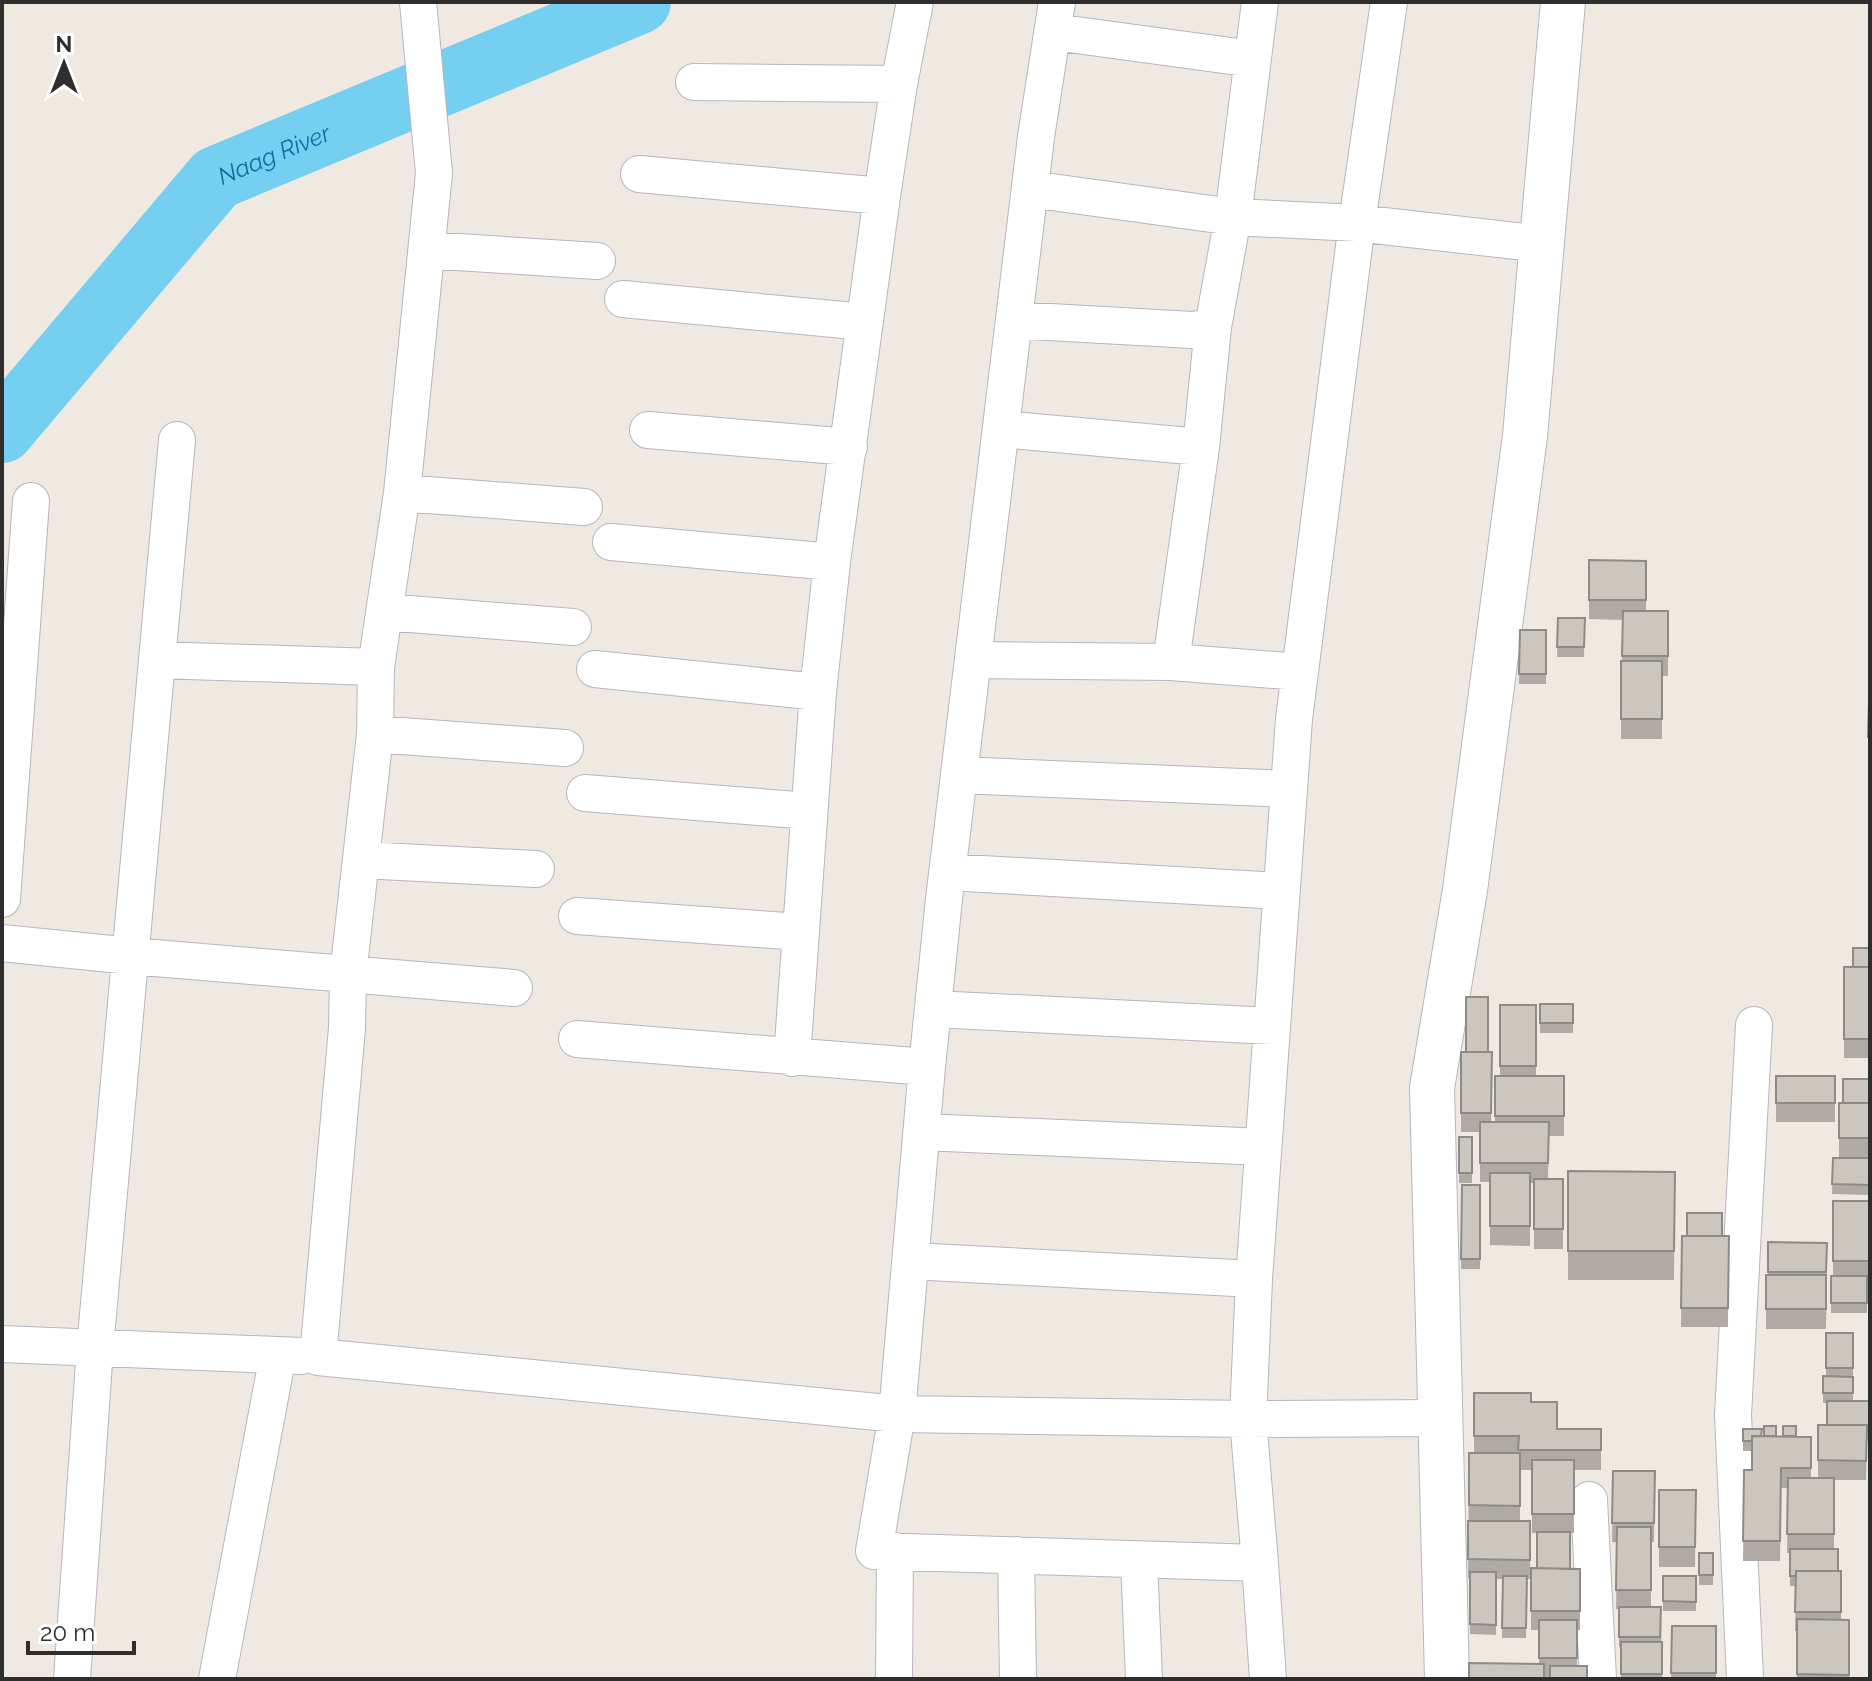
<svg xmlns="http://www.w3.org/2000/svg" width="1872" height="1681" viewBox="0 0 1872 1681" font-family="Raleway,sans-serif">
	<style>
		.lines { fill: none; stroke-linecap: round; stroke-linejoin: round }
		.river { stroke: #75cff0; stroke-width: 64 }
		.street-casing { stroke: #b4b7c1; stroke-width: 38 }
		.secondary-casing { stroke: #b4b7c1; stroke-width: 46 }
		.street { stroke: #fff; stroke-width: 36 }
		.secondary { stroke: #fff; stroke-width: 44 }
		.wall { fill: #afaba4 }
		.building { fill: #cbc7bf; stroke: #8e8b86; stroke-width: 2 }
		.labels { text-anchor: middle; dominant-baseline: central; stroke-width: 8; stroke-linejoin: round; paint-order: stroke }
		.water-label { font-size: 24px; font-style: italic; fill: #0d6fa3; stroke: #fff }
	</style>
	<rect width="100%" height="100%" fill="#efe9e1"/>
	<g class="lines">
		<path class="river" id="s1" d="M2 431 216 178 639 2"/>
		<defs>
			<path id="street" d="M418 2 434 173 402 493 376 667 375 734 348 975 347 1028 318 1357 897 1414 927 1067 944 899 1036 137 1057 2
				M1054 32 1253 59
				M694 82 899 84
				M639 174 882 196
				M1030 189 1233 217 1357 223 1542 244
				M427 250 597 261
				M623 299 865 322
				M1014 320 1192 330 1213 327 1233 217 1260 2
				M1001 429 1201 447 1171 662 1300 672
				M648 430 849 447
				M1201 447 1213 327
				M402 493 584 507
				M611 542 832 562
				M385 612 573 627
				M157 660 177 440
				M973 660 1171 662
				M595 669 818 692
				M375 734 565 748
				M959 775 1289 789
				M585 793 809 811
				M362 860 536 869
				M948 872 1282 891
				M2 899 31 501
				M577 916 800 932
				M2 943 131 956 514 988
				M934 1009 1272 1026
				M577 1039 927 1067
				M792 1058 818 692 832 562 882 196 899 84 915 2
				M923 1132 1263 1147
				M911 1261 1254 1279 1294 719 1357 223 1389 2
				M1254 1279 1248 1419 1260 1563 874 1551 897 1414 1248 1419 1441 1418
				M2 1344 301 1356
				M1589 1500 1598 1679
				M1016 1555 1018 1679
				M1139 1560 1144 1679
				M1260 1563 1268 1679
				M72 1679 95 1348 157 660 376 667
				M217 1679 278 1355
				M894 1679 895 1551
				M1745 1679 1733 1415 1754 1025"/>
			<path id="secondary" d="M1447 1679 1432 1088 1465 890 1525 436 1563 2"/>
		</defs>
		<use href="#street" class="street-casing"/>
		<use href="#secondary" class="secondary-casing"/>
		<use href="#street" class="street"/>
		<use href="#secondary" class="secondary"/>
	</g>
	<path class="wall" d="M1589 560 1646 561V611H1668V676H1662V739H1621V661H1622L1623 620 1589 619Z
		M1558 618H1585L1584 657H1557Z
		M1520 630H1546V684H1519Z
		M1869 699H1870V756H1868Z
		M1870 948V1058H1844V967H1853Z
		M1540 1004H1573V1033H1540Z
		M1500 1005H1536V1076H1564V1136H1549L1548 1179H1563V1249H1534V1183H1530V1246L1490 1245V1182H1480V1132H1461V1052H1492L1491 1122H1495V1076H1500Z
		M1776 1076H1835V1122H1776Z
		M1870 1079V1157H1839V1103H1843Z
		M1459 1137H1472V1183H1459Z
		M1833 1158H1870V1195L1832 1194Z
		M1568 1171 1675 1172 1674 1280H1568Z
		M1462 1185H1480V1269H1461Z
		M1833 1201H1870V1281H1867V1313H1831V1276H1833Z
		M1682 1236H1729L1728 1327H1681Z
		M1768 1242 1827 1243 1826 1329H1766V1275H1768Z
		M1826 1333H1853V1401H1870V1441H1867L1866 1480H1834V1549L1838 1571H1841V1619L1849 1620V1679H1797V1631H1795L1796 1586H1790V1553H1787L1788 1488H1781L1780 1561H1743L1744 1470H1752V1451H1743V1429L1762 1436 1811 1437V1478H1818V1425H1827V1403H1823V1376H1826Z
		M1474 1393 1531 1402 1557 1429H1601V1470H1574V1533H1570V1569H1580V1630H1577V1666L1550 1677H1544L1539 1664V1630H1531V1568H1537V1533H1532V1470H1520V1521H1530V1579H1527L1526 1638H1502L1503 1579H1496V1635L1470 1634V1578H1468L1469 1453H1474Z
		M1613 1471H1655L1654 1542H1651V1607H1661L1662 1679H1621V1647H1619V1609H1616L1617 1542H1612Z
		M1659 1490H1696L1695 1567H1659Z
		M1699 1553H1713V1585H1699Z
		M1663 1576H1696V1611H1663Z
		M1672 1626H1716V1679H1671Z"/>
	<path class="building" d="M1589 560 1646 561V600H1589Z
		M1623 611H1668V656H1622Z
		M1558 618H1585L1584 647H1557Z
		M1520 630H1546V674H1519Z
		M1621 661H1662V719H1621Z
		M1869 699H1870V737H1868Z
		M1853 948H1870V967H1853Z
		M1844 967H1870V1039H1844Z
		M1466 997H1488V1052H1466Z
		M1540 1004H1573V1023H1540Z
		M1500 1005H1536V1066H1500Z
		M1461 1052H1492L1491 1113H1461Z
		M1495 1076H1564V1116H1495Z
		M1776 1076H1835V1103H1776Z
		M1843 1079H1870V1103H1843Z
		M1839 1103H1870V1138H1839Z
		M1480 1122H1549L1548 1163H1480Z
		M1459 1137H1472V1173H1459Z
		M1833 1158H1870V1185L1832 1184Z
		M1568 1171 1675 1172 1674 1251H1568Z
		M1490 1173H1530V1226H1490Z
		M1534 1179H1563V1229H1534Z
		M1462 1185H1480V1259H1461Z
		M1833 1201H1870V1261H1833Z
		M1687 1213H1722V1236H1687Z
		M1682 1236H1729L1728 1308H1681Z
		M1768 1242 1827 1243 1826 1272H1768Z
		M1766 1275H1826V1309H1766Z
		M1831 1276H1867V1303H1831Z
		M1826 1333H1853V1368H1826Z
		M1823 1376 1853 1377V1393H1823Z
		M1474 1393H1531V1402H1557V1429H1601V1450H1518L1519 1436H1474Z
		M1827 1401H1870V1431H1867V1425H1827Z
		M1818 1425H1867L1866 1461 1818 1460Z
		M1764 1426H1776V1436H1764Z
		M1783 1426H1796V1436H1783Z
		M1743 1429H1762L1761 1436H1752V1441H1743Z
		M1752 1436 1811 1437V1468H1781L1780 1541H1743L1744 1470H1752Z
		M1469 1453H1520V1506L1469 1505Z
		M1532 1460H1574V1514H1532Z
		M1613 1471H1655L1654 1523H1612Z
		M1788 1478H1834V1534H1787Z
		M1659 1490H1696L1695 1547H1659Z
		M1468 1521H1530V1560L1468 1559Z
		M1617 1527H1651V1590H1616Z
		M1537 1532H1570V1569L1537 1568Z
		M1790 1549H1838V1571H1796V1576H1790Z
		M1699 1553H1713V1575H1699Z
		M1531 1568 1580 1569V1611H1531Z
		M1796 1571H1841V1612H1795Z
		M1470 1572H1496V1625L1470 1624Z
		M1503 1576H1527L1526 1628H1502Z
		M1663 1576H1696V1602L1663 1601Z
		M1619 1607H1661L1660 1637H1619Z
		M1797 1619 1849 1620V1675L1797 1674Z
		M1539 1620H1577V1658H1539Z
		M1672 1626H1716V1673H1671Z
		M1621 1642H1662V1674H1621Z
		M1469 1663 1544 1664V1679H1469Z
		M1550 1666H1587V1679H1550Z"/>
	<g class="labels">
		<g class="water-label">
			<text stroke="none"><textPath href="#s1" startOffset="394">Naag River</textPath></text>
		</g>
	</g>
	<rect width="1872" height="1681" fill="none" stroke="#2e2e2e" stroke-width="8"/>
	<g transform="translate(64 64)" stroke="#ffffff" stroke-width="6" paint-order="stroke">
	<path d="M0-6L14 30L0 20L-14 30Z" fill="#2e2e2e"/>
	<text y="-12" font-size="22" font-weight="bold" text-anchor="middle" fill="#2e2e2e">N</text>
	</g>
	<path d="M28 1641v12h106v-12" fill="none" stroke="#2e2e2e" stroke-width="4"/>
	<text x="40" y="1641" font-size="24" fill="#2e2e2e" stroke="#ffffff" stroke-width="6" paint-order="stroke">20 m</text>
</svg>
